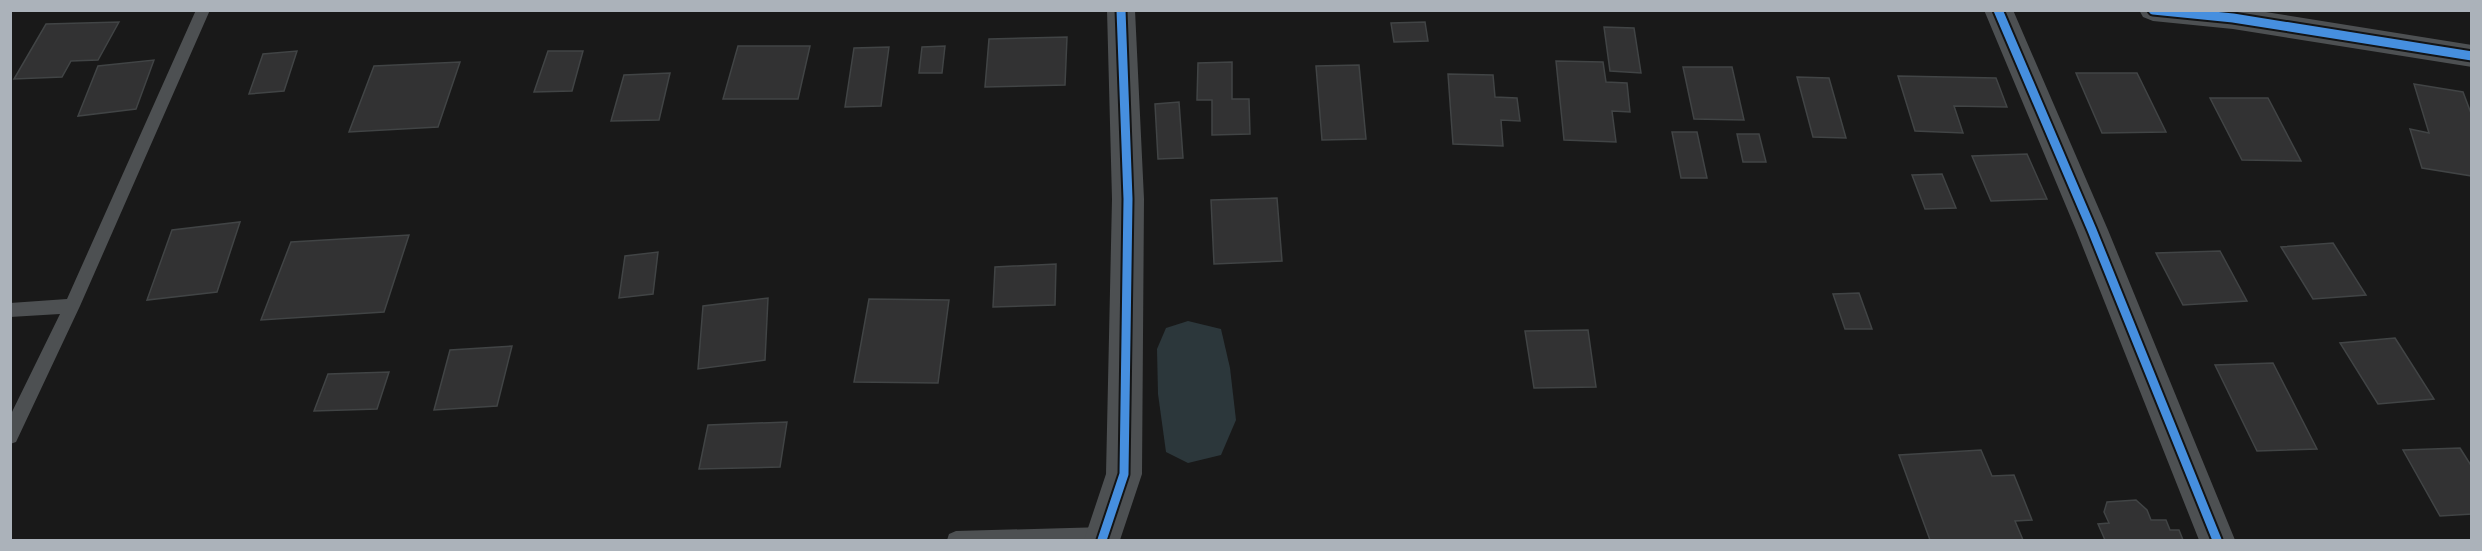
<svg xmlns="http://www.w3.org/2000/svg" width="2482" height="551" viewBox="0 0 2482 551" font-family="Rubik,sans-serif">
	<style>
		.water { fill: #2c373b }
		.building { fill: #323233; stroke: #414445; stroke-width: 1.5 }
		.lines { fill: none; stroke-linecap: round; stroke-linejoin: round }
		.service { fill: #4d5052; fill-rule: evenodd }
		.minor { fill: #4d5052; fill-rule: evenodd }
		.cycleway-casing { stroke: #131415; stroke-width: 13 }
		.cycleway { stroke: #468fdf; stroke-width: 9 }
	</style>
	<rect width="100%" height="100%" fill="#191919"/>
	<path class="water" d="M1188 321 1221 329 1230 368 1236 420 1221 455 1188 463 1166 452 1158 394 1157 349 1166 328Z"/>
	<path class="building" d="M119 22 98 60 71 61 62 77 14 79 46 24Z
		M1425 22 1428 41 1394 42 1391 23Z
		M1604 27 1634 28 1641 73 1610 71Z
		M1067 37 1065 85 985 87 989 39Z
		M738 46H810L798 99H723Z
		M945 46 942 73H919L922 47Z
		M889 47 881 106 845 107 854 48Z
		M297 51 284 91 249 94 263 54Z
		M548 51H583L572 91 534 92Z
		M154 60 136 109 78 116 98 66Z
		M1556 61 1603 62 1606 82 1627 83 1630 112 1612 111 1616 142 1564 140Z
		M460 62 438 127 349 132 374 66Z
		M1232 62V99H1249L1250 134 1212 135V100H1197L1198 63Z
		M1359 65 1366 139 1322 140 1316 66Z
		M1683 67H1732L1744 120 1694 119Z
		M670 73 659 120 611 121 624 75Z
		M2076 73H2137L2166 132 2102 133Z
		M1448 74 1493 75 1495 97 1517 98 1520 121 1501 120 1503 146 1453 144Z
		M1898 76 1996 78 2007 107 1954 106 1963 133 1915 131Z
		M1797 77 1829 78 1846 138 1813 137Z
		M2414 84 2463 92 2472 116V176L2422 168 2410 129 2429 133Z
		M2210 98H2268L2301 161 2242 160Z
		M1179 102 1183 158 1158 159 1155 104Z
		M1672 132H1697L1707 178H1681Z
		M1737 134H1759L1766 162H1743Z
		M2027 154 2047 199 1991 201 1972 156Z
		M1942 174 1956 208 1925 209 1912 175Z
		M1277 198 1282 261 1214 264 1211 200Z
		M240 222 217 292 147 300 172 230Z
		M409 235 384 312 261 320 291 242Z
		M2333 243 2366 295 2313 299 2281 247Z
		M2220 251 2247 301 2183 305 2156 253Z
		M658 252 653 294 619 298 625 256Z
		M1056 264 1055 305 993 307 995 267Z
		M1859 293 1872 329H1845L1833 294Z
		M768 298 765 360 698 369 703 306Z
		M869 299 949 300 938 383 854 382Z
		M1588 330 1596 387 1534 388 1525 331Z
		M2395 338 2434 399 2378 404 2340 343Z
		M512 346 497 406 434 410 450 350Z
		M2273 363 2317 449 2257 451 2215 365Z
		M389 372 377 409 314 411 328 374Z
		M787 422 780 467 699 469 708 425Z
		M2460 448 2472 467V514L2440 516 2403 450Z
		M1981 450 1992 476 2014 475 2032 520 2015 521 2023 540H1930L1899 455Z
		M2136 500 2147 510 2151 520H2166L2170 530H2179L2183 540H2105L2098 524 2109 523 2104 512 2107 502Z"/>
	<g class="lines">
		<path class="service" d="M196 10H210L80 306 16 442 10 444V416L60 314 10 317V303L67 299Z
			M1105 527 1112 530 1114 536 1112 540H947L949 534 956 531Z"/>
		<path class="minor" d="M1107 10H1135L1144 199 1142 474 1120 540H1084L1106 474 1112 199Z
			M1984 10H2013L2108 230 2235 540H2199L2076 230Z
			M2139 10H2253L2472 45V67L2233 29 2153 21 2143 17Z"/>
		<defs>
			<path id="cycleway" d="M1998 10 2092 230 2217 540
				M2153 10 2233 18 2472 56
				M1102 540 1124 474 1128 199 1121 10"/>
		</defs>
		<use href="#cycleway" class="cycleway-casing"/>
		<use href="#cycleway" class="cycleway"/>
	</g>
	<rect width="2482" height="551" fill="none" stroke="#abb2ba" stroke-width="24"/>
</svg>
